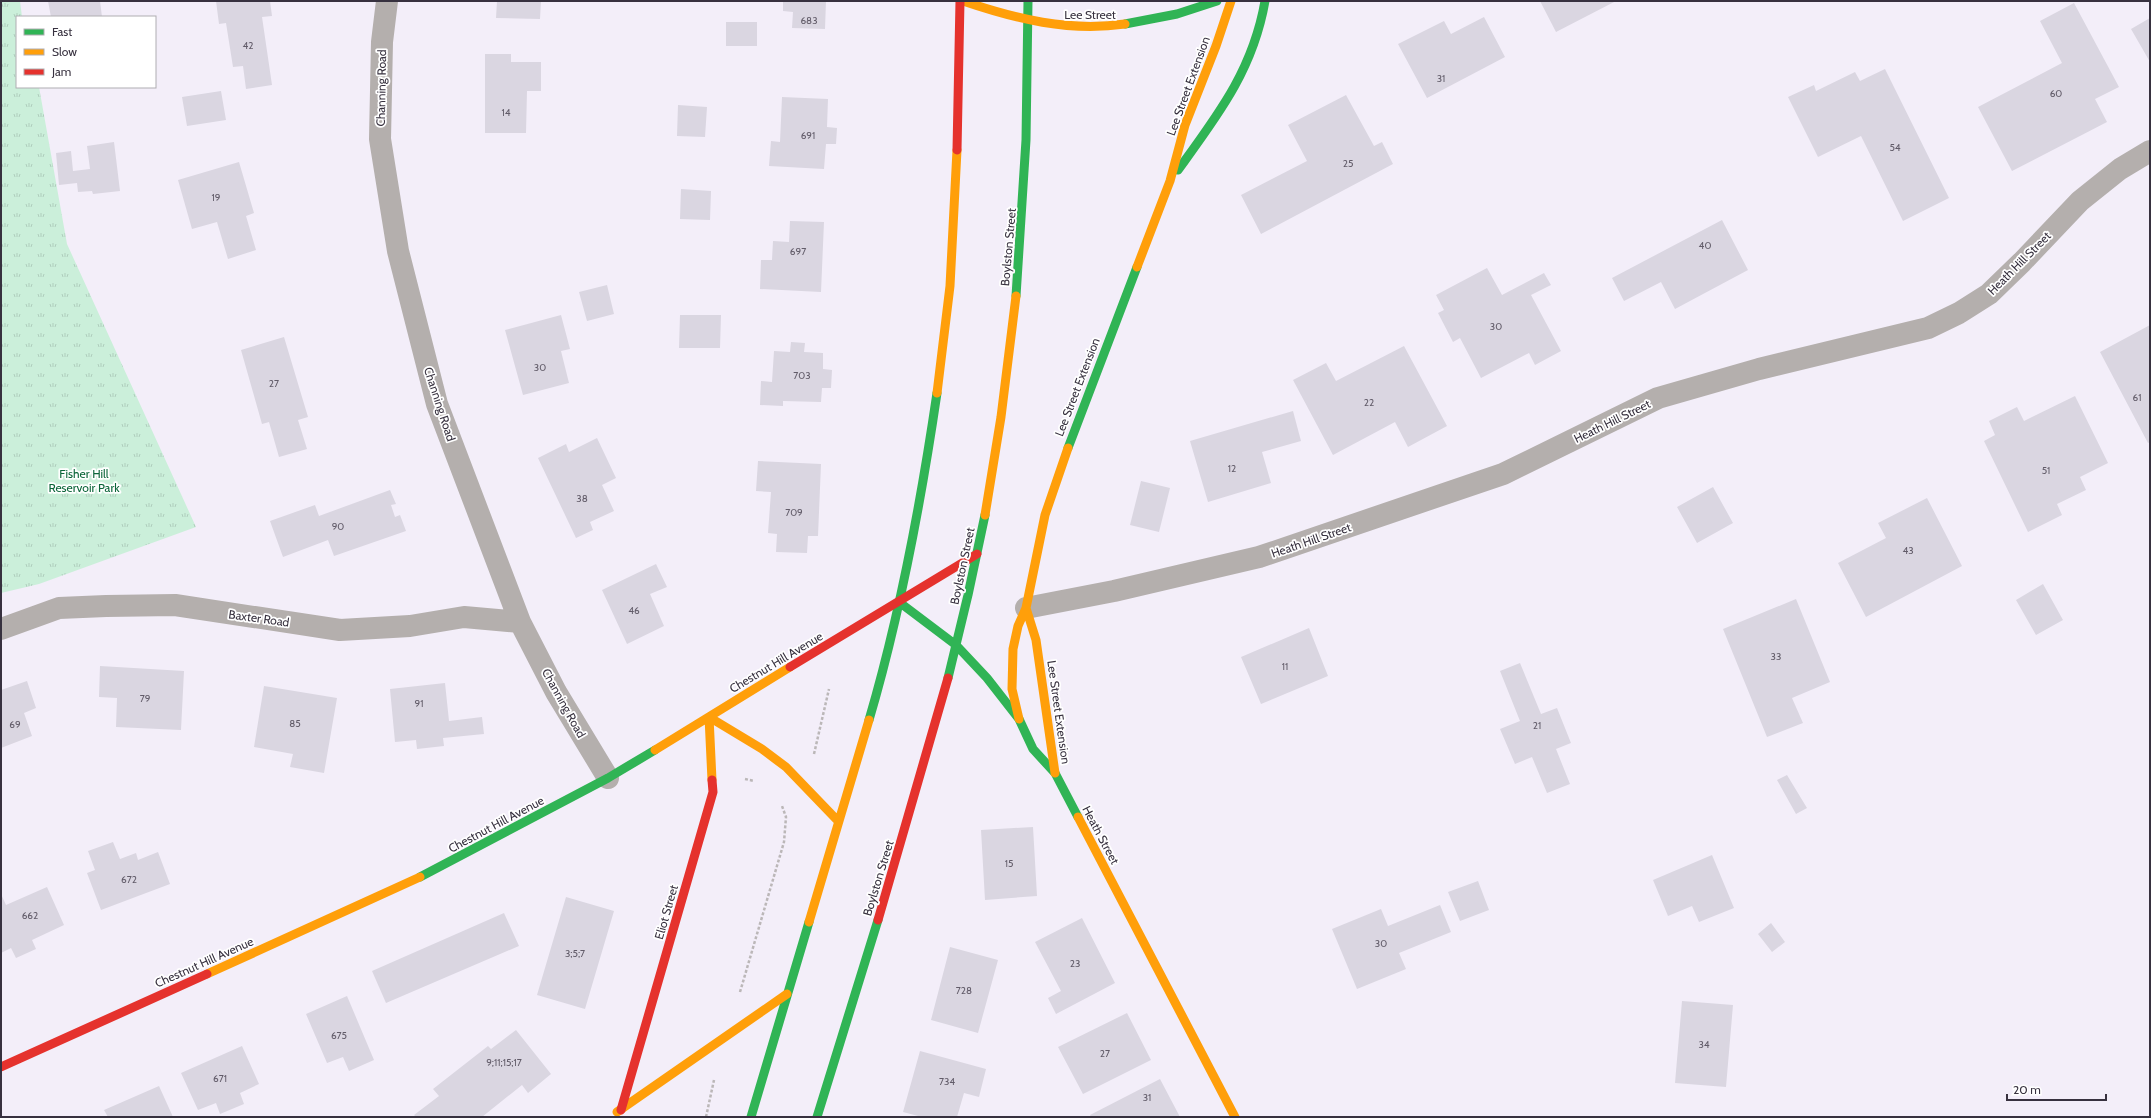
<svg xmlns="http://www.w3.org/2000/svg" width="2151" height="1118" viewBox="0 0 2151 1118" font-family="Cabin,sans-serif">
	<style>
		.park { fill: url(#park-tufts) }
		.building { fill: #dad6e1 }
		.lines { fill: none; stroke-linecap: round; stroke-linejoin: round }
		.path { stroke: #bbb7b8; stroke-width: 2.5; stroke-dasharray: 3 2; stroke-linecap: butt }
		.street { stroke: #b4afad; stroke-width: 22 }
		.fast { stroke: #30b455; stroke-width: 9 }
		.slow { stroke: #ff9f0a; stroke-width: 9 }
		.jam { stroke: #e5322d; stroke-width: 9 }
		.labels { text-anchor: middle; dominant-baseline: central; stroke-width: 3.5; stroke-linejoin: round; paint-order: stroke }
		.number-label { font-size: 10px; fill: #625c69 }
		.street-label { font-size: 12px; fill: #37313f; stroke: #fff }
		.park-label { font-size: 12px; fill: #0b6539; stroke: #fff }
	</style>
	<defs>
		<pattern id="park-tufts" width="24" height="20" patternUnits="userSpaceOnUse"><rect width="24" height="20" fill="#cbefda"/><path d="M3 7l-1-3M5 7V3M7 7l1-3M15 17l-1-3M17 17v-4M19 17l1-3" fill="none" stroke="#afcdbc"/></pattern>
	</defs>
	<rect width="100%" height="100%" fill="#f3eef9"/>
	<path class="park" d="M1 1H20L22 17H17V87H39L67 244 196 527 39 584 1 593Z"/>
	<path class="building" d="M48 1H100L102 17H51Z
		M216 1H270L272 16 262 17 272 85 246 89 243 66 233 67 226 23 219 24Z
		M497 1H541L540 19 496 18Z
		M783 1H826L825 29 792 28 793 12 783 11Z
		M1540 1H1616L1556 32Z
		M2074 3 2119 87 2095 99 2107 122 2012 171 1978 107 2062 63 2040 21Z
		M1484 17 1505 57 1427 98 1398 44 1444 21 1451 34Z
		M2150 18V62L2131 29Z
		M726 22H757V46H726Z
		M485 54H511V62H541V91H527L526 133H485Z
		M1885 69 1949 198 1903 221 1861 136 1818 157 1788 97 1814 85 1816 91 1855 72 1860 81Z
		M221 91 226 120 187 126 182 97Z
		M1346 95 1374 146 1382 142 1393 164 1261 234 1241 195 1307 161 1288 125Z
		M782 97 828 99 827 127 837 128 836 144H826L824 169 769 166 771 141 780 142Z
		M678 105 707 107 705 137 677 136Z
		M114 142 120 191 93 194 92 191 78 192 77 183 59 185 56 153 71 151 73 171 90 169 87 146Z
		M239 162 254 213 246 216 256 250 228 259 217 222 192 229 178 180Z
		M681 189 711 191 710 220 680 219Z
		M1722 220 1748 270 1675 309 1661 282 1624 301 1612 278Z
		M790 221 824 222 821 292 760 289 761 260H772L773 241 789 242Z
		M1487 268 1502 295 1544 273 1551 285 1531 295 1561 351 1535 365 1529 353 1481 378 1460 338 1453 342 1438 313 1444 310 1436 295Z
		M607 285 614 314 587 321 579 292Z
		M561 315 570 349 561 351 569 383 523 395 505 330Z
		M680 315H721L720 348H679Z
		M2150 325V442L2148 443 2100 352Z
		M284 337 308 417 298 420 307 449 279 457 269 422 262 424 241 350Z
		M791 342 805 343 804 352 823 353V369L832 370 831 388H822L821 402 783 401V406L760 405 761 381 772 382 774 351 790 352Z
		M1404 346 1447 426 1408 447 1395 422 1333 455 1293 380 1326 363 1336 381Z
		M2075 396 2108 463 2080 477 2086 490 2057 504 2062 515 2028 532 1984 441 1995 435 1989 421 2017 407 2024 421Z
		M1293 411 1301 441 1262 452 1271 483 1208 502 1190 441Z
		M597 438 616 478 602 485 614 511 590 522 593 530 576 538 538 458 566 444 569 452Z
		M758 461 821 464 818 536H808L807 553 776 552 777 534 768 533 771 492 756 491Z
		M1141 481 1170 488 1159 532 1130 525Z
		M1713 487 1733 523 1697 543 1677 507Z
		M390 490 396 504 391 505 395 517 400 515 406 531 334 556 328 540 283 557 270 521 315 505 319 516Z
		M1927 498 1962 566 1866 617 1838 563 1886 538 1878 523Z
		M656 564 667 587 650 594 664 626 627 644 602 590Z
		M2043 584 2063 620 2036 635 2016 600Z
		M1796 599 1830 682 1792 698 1803 723 1767 737 1723 629Z
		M1309 628 1328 676 1261 704 1241 657Z
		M1520 663 1541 714 1557 708 1571 743 1556 749 1570 784 1547 793 1532 757 1515 764 1500 729 1520 721 1500 671Z
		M100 666 184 671 181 730 116 727 117 698 99 697Z
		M27 681 36 708 24 713 32 736 1 748V690Z
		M445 683 449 721 482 717 484 734 443 738 444 746 417 749 416 740 395 742 390 689Z
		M264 686 337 698 324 773 290 767 293 754 254 747Z
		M1787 775 1807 808 1796 814 1777 780Z
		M1033 827 1037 896 985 900 981 830Z
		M113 842 120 859 136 853 138 860 158 852 170 884 101 910 87 873 95 870 88 851Z
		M1712 855 1734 908 1699 922 1692 906 1668 916 1653 880Z
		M1478 881 1489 910 1460 921 1448 892Z
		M47 887 64 925 32 940 36 949 16 958 11 948 1 953V894L6 905Z
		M566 897 614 911 585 1009 537 995Z
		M1440 905 1451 932 1399 953 1406 969 1357 989 1332 929 1381 909 1388 926Z
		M504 913 519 946 386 1003 372 971Z
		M1082 918 1115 983 1056 1014 1048 998 1061 991 1035 942Z
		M1771 923 1785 942 1772 952 1758 934Z
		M950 947 998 960 978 1033 931 1020Z
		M347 996 374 1060 349 1071 343 1057 327 1063 306 1014Z
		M1682 1001 1733 1005 1726 1087 1675 1083Z
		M1127 1013 1151 1060 1083 1094 1058 1047Z
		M516 1030 551 1074 528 1093 522 1085 482 1117H416L414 1115 439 1096 433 1089 488 1046 491 1049Z
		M242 1046 259 1084 240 1093 244 1104 220 1114 216 1103 198 1110 181 1073Z
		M920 1051 986 1069 979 1097 964 1093 957 1117H922L903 1112Z
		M1160 1079 1180 1117H1091L1090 1115Z
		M159 1086 173 1117H108L104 1110Z"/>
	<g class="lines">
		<path class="path" d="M814 754 829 689
			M745 779 754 781
			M740 992 784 842 786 817 782 806
			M706 1117 714 1080"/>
		<path class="street" d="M387 1 382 42 380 139 398 251 437 404 520 622 556 692 608 778
			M1026 608 1114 591 1259 557 1503 474 1658 398 1759 369 1928 328 1959 313 1989 294 2022 262 2080 201 2120 169 2150 151
			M1 629 59 608 106 606 175 605 340 630 410 626 464 617 520 622"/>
		<path class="fast" d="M1125 24 1177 14 1217 1
			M1178 170C1218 115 1253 70 1265 1
			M1016 296 1026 140 1028 1
			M1068 448 1137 267
			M899 602 956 645 987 678 1019 719 1033 749 1055 773 1078 817
			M948 678 968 595 985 515
			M869 720C900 615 921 502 937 393
			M420 877 608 778 655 750
			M751 1117 809 922
			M817 1117 878 920"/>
		<path class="slow" d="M963 1C1016 19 1068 32 1125 24
			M1137 267 1170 181 1185 125 1216 46 1231 1
			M937 393 950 286 957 150
			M985 515 1001 417 1016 296
			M1026 608 1036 640 1055 773
			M709 717 712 780
			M709 717 762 749 786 767 838 821
			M1019 719 1012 689 1013 649 1018 626 1026 608 1045 515 1068 448
			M655 750 790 667
			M1078 817 1235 1117
			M809 922 869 720
			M207 974 420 877
			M617 1112 787 994"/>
		<path class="jam" d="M957 150 960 1
			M790 667 977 554
			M878 920 948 678
			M1 1067 207 974
			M621 1110 713 792 712 780"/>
	</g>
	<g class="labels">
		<g class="number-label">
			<text x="809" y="20">683</text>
			<text x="248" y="45">42</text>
			<text x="1441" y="78">31</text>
			<text x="2056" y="93">60</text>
			<text x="506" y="112">14</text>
			<text x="808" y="135">691</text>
			<text x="1895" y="147">54</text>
			<text x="1348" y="163">25</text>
			<text x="216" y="197">19</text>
			<text x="1705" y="245">40</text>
			<text x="798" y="251">697</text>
			<text x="1496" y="326">30</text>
			<text x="540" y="367">30</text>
			<text x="802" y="375">703</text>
			<text x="274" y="383">27</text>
			<text x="2137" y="397">61</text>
			<text x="1369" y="402">22</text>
			<text x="1232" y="468">12</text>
			<text x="2046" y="470">51</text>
			<text x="582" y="498">38</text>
			<text x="794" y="512">709</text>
			<text x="338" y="526">90</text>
			<text x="1908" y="550">43</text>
			<text x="634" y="610">46</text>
			<text x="1776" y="656">33</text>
			<text x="1285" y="666">11</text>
			<text x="145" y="698">79</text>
			<text x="419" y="703">91</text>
			<text x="295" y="723">85</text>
			<text x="15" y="724">69</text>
			<text x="1537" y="725">21</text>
			<text x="1009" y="863">15</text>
			<text x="129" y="879">672</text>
			<text x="30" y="915">662</text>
			<text x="1381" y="943">30</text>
			<text x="575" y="953">3;5;7</text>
			<text x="1075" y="963">23</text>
			<text x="964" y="990">728</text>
			<text x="339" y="1035">675</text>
			<text x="1704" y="1044">34</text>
			<text x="1105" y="1053">27</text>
			<text x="504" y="1062">9;11;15;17</text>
			<text x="220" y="1078">671</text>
			<text x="947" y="1081">734</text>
			<text x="1147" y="1097">31</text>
		</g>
		<g class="street-label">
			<text x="1090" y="14">Lee Street</text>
			<text transform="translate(1188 86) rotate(-70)">Lee Street Extension</text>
			<text transform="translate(381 88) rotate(-89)">Channing Road</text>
			<text transform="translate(1008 247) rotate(-85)">Boylston Street</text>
			<text transform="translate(2019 263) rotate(-45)">Heath Hill Street</text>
			<text transform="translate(1077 387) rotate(-69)">Lee Street Extension</text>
			<text transform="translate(440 404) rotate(72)">Channing Road</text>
			<text transform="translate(1612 421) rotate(-26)">Heath Hill Street</text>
			<text transform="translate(1311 540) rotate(-19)">Heath Hill Street</text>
			<text transform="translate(962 566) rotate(-78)">Boylston Street</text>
			<text transform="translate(259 618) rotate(8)">Baxter Road</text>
			<text transform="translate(776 662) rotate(-31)">Chestnut Hill Avenue</text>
			<text transform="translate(564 703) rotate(61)">Channing Road</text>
			<text transform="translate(1059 712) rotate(82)">Lee Street Extension</text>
			<text transform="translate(496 824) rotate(-28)">Chestnut Hill Avenue</text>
			<text transform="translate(1101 835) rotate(62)">Heath Street</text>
			<text transform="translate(878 878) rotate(-73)">Boylston Street</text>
			<text transform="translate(666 912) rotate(-74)">Eliot Street</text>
			<text transform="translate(204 962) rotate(-24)">Chestnut Hill Avenue</text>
		</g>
		<g class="park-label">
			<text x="84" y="473">Fisher Hill<tspan x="84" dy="14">Reservoir Park</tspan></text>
		</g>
	</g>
	<rect width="2151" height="1118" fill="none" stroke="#37313f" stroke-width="4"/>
	<rect x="16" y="16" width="140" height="72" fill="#ffffff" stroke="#afadb2"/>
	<rect x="24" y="29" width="20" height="6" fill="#30b455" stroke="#afadb2"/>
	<text x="52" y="36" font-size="12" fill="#37313f">Fast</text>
	<rect x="24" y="49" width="20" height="6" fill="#ff9f0a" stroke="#afadb2"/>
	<text x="52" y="56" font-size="12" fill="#37313f">Slow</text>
	<rect x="24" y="69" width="20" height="6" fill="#e5322d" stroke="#afadb2"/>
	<text x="52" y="76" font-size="12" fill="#37313f">Jam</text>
	<path d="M2007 1094v6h99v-6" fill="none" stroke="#37313f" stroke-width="2"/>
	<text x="2013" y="1094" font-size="12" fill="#37313f" stroke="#ffffff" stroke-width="3" paint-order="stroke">20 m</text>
</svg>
